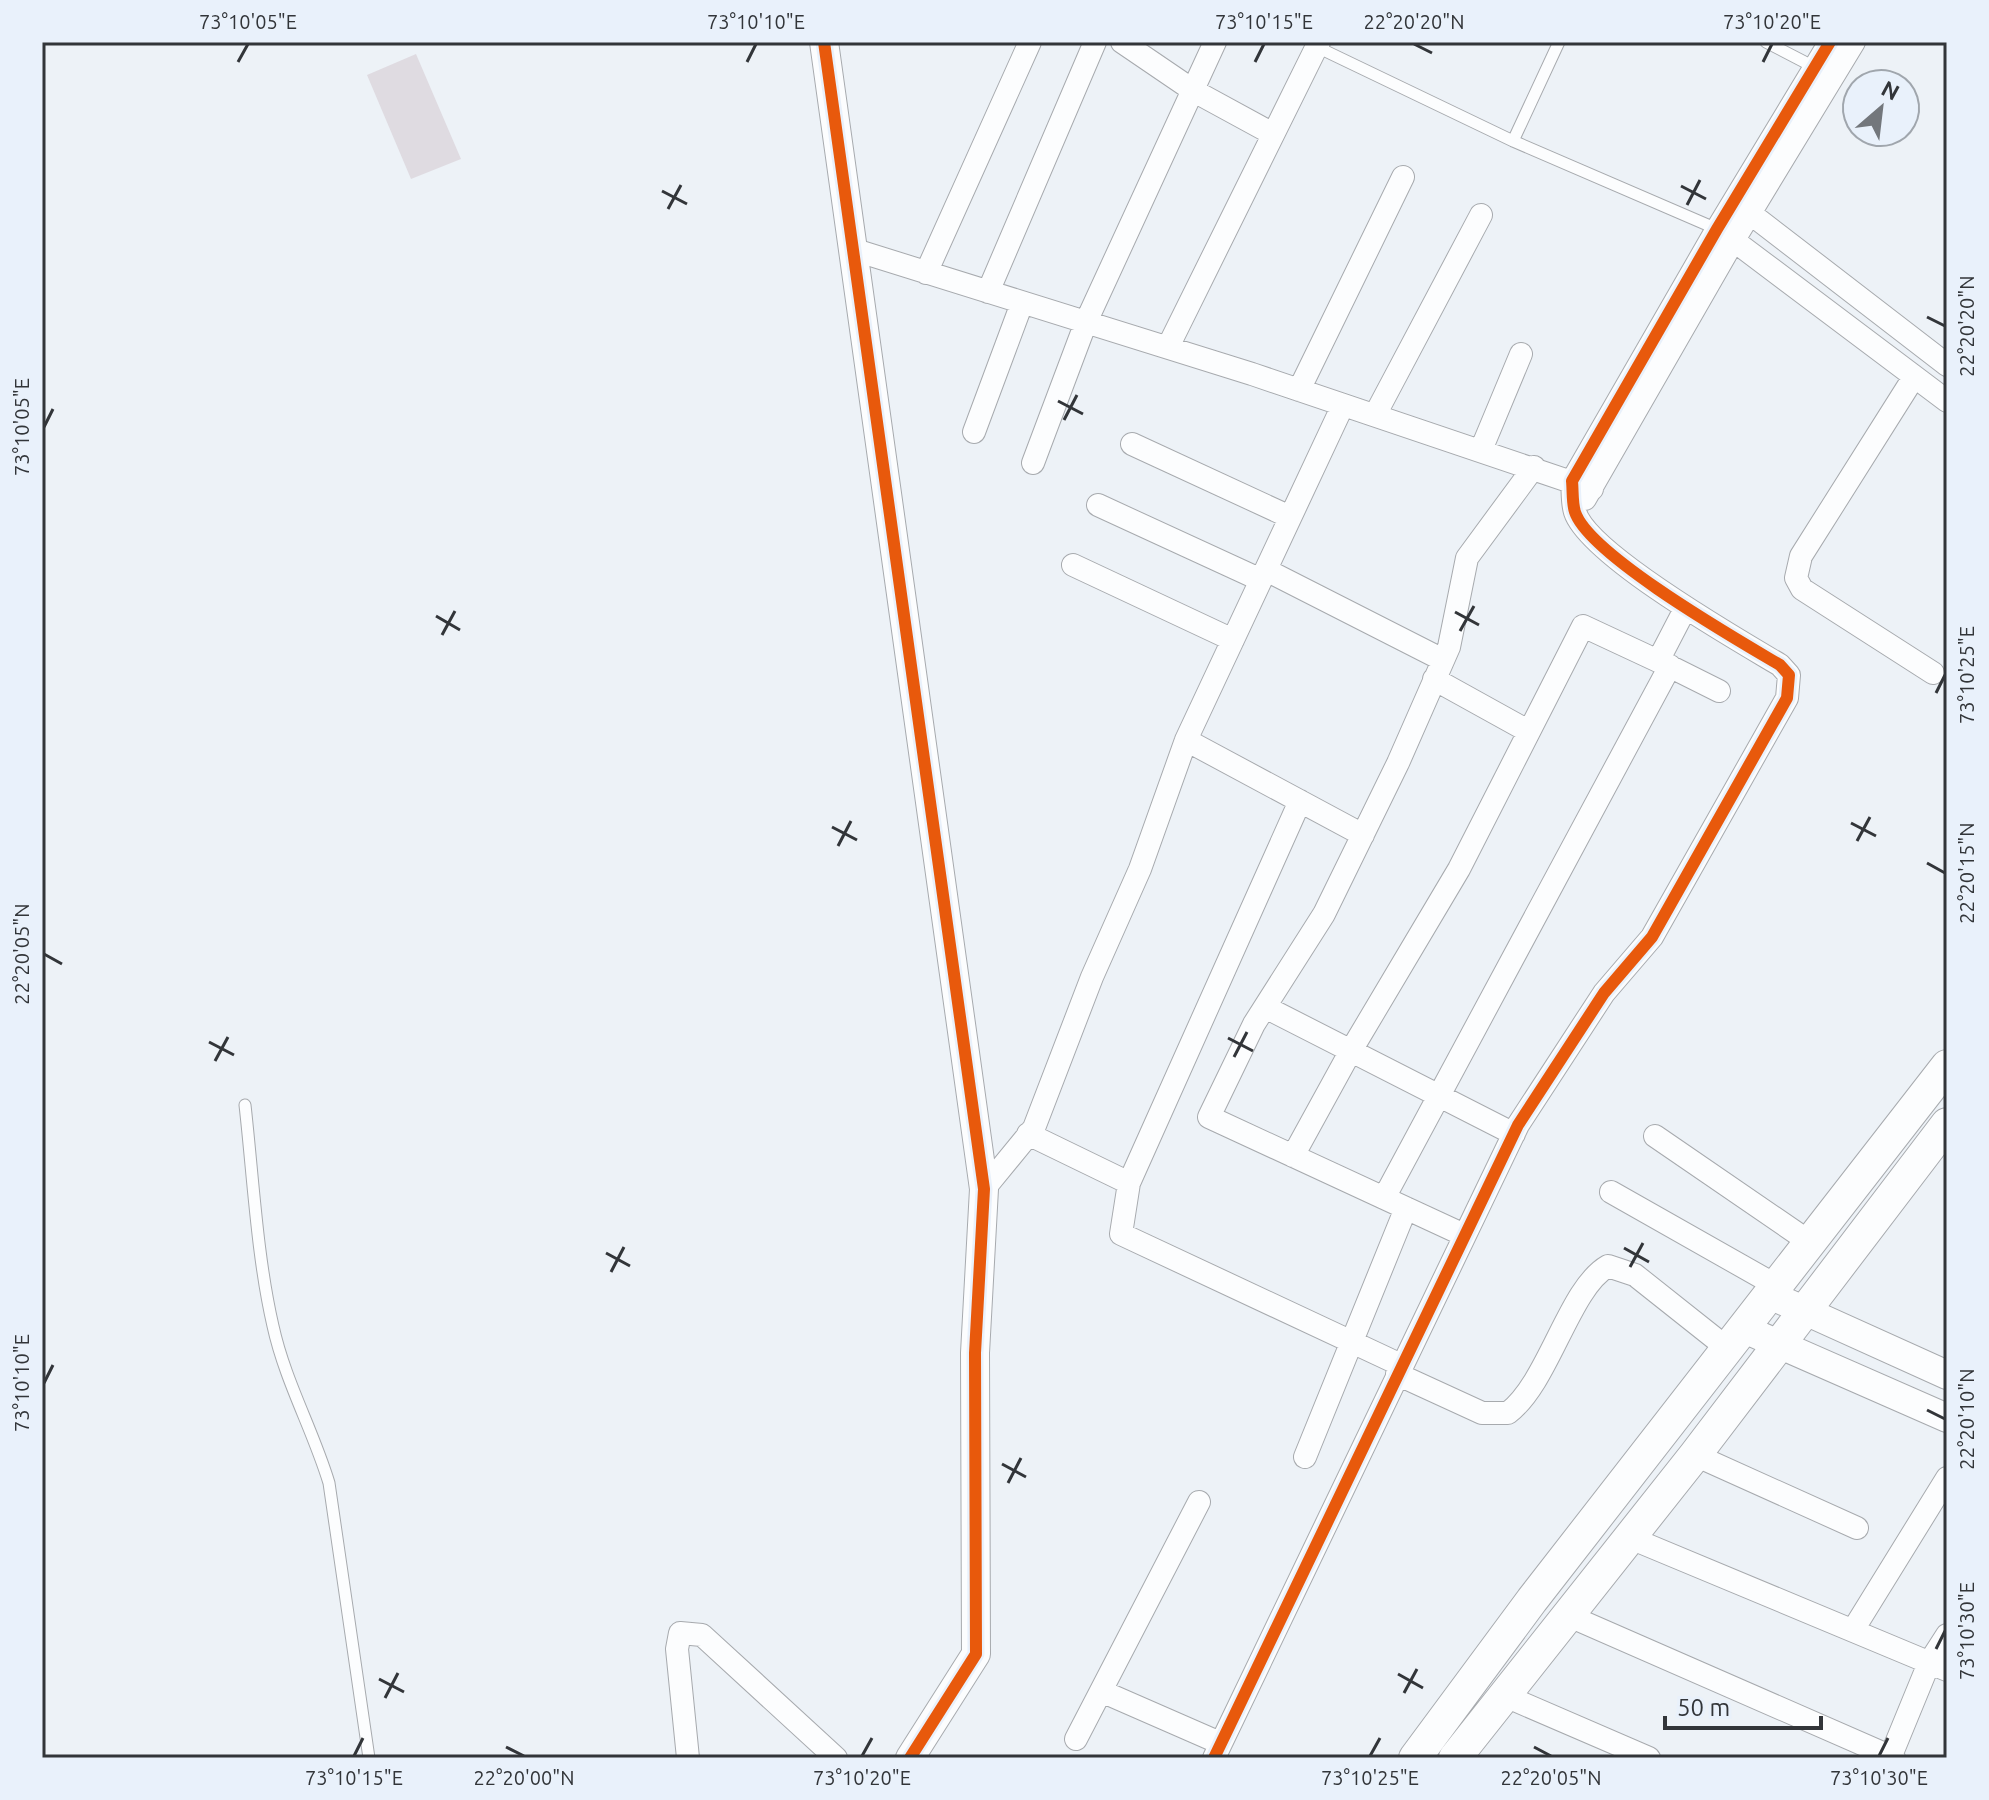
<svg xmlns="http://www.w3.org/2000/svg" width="1989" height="1800" viewBox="0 0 1989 1800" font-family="Ubuntu,sans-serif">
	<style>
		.building { fill: #dfdbe1 }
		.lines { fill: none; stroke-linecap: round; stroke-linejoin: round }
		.service-casing { stroke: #a7aaae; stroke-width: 13 }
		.minor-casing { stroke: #a7aaae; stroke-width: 24 }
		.tertiary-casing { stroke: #a7aaae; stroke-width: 30 }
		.secondary-casing { stroke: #a7aaae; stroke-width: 34 }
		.service { stroke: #fcfdfe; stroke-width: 11 }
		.minor { stroke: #fcfdfe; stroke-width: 22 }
		.tertiary { stroke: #fcfdfe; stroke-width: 28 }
		.secondary { stroke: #fcfdfe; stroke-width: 32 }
		.cycleway-casing { stroke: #e9f1fb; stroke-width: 17 }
		.cycleway { stroke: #e8590c; stroke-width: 12 }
		.ticks { fill: none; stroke: #323539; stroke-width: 3 }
		.neatline { fill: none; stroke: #323539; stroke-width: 3 }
		.ticks-label { font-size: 20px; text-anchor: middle; fill: #323539 }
	</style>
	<rect width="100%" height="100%" fill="#edf2f7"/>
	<path class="building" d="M416 54 461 159 411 179 367 75Z"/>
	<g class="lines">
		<defs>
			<path id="service" d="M1766 42 1818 69
				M1317 47 1513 141 1717 229
				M1513 141 1559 42
				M245 1105C253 1176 257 1257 273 1326 285 1381 313 1430 329 1483L369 1758"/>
			<path id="minor" d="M1122 42 1194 91 1273 134
				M1738 204 1947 365
				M1721 231 1947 401
				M855 250 1252 374 1592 489
				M926 273 1030 42
				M988 292 1095 42
				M1168 347 1319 42
				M1914 377 1801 556 1796 578 1802 589 1933 673
				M1299 390 1403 177
				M1375 415 1481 215
				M974 432 1022 303
				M1132 444 1290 517
				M1481 450 1521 354
				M1033 463 1086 322 1215 42
				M1585 499 1735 238 1854 42
				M1098 505 1261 580
				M1073 565 1233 640
				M1266 570 1443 660
				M1659 661 1719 691
				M1434 679 1528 731
				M1186 740 1363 835
				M1265 1007 1514 1134
				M1028 1134 1129 1183 1121 1234 1401 1365
				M1655 1136 1811 1243
				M1293 1156 1349 1054 1459 869 1583 626 1658 661 1685 609
				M1129 1183 1300 801
				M984 1189 1034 1128 1092 977 1140 869 1186 740 1343 405
				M1611 1192 1777 1286
				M1384 1198 1670 666
				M1464 1235 1209 1117 1254 1024 1324 914 1398 763 1449 647 1467 558 1534 467
				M1397 1374 1482 1413H1508C1549 1382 1569 1288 1608 1266L1635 1275 1727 1348
				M1695 1455 1857 1528
				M1305 1457 1406 1208
				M1628 1537 1947 1670
				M1567 1615 1894 1758
				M1853 1630 1947 1478
				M1101 1691 1220 1743
				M1503 1695 1649 1758
				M1076 1739 1199 1502
				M688 1758 677 1649 680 1633 702 1635 836 1758
				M1214 1758 1518 1125 1604 993 1652 937 1787 698 1789 675 1780 665C1738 640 1589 555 1575 512 1572 503 1573 491 1572 481L1717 229 1830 42
				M1890 1758 1929 1663 1947 1635"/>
			<path id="tertiary" d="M824 42 984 1189 975 1353 976 1654 910 1758
				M1770 1295 1947 1375
				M1742 1328 1947 1418"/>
			<path id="secondary" d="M1415 1758 1532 1600 1947 1066
				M1455 1758 1695 1455 1947 1124"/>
		</defs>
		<use href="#service" class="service-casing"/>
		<use href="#minor" class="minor-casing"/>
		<use href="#tertiary" class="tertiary-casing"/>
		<use href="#secondary" class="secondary-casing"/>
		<use href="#service" class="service"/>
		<use href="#minor" class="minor"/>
		<use href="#tertiary" class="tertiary"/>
		<use href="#secondary" class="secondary"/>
		<defs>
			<path id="cycleway" d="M824 42 984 1189 975 1353 976 1654 910 1758
				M1214 1758 1518 1125 1604 993 1652 937 1787 698 1789 675 1780 665C1738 640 1589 555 1575 512 1572 503 1573 491 1572 481L1717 229 1830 42"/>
		</defs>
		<use href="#cycleway" class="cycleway-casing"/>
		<use href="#cycleway" class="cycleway"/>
	</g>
	<path class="ticks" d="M1414 44 1432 53M238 62 248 44M747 62 756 44M1255 62 1264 44M1763 62 1772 44M1681 186 1706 199M662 191 687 204M1687 205 1700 180M668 209 681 185M1927 317 1945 326M1058 401 1083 414M1064 420 1077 395M44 427 53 409M1455 612 1479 625M436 616 460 630M1460 631 1474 606M442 635 455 611M1936 693 1945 675M1851 823 1876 836M832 827 857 840M1857 841 1870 817M838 846 851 821M1927 863 1945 873M44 954 62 964M1228 1038 1253 1051M209 1042 234 1055M1234 1057 1247 1032M215 1061 228 1037M1624 1248 1649 1262M606 1253 630 1266M1630 1267 1643 1243M611 1272 624 1247M44 1383 53 1365M1927 1410 1945 1419M1002 1464 1026 1477M1008 1483 1021 1458M1936 1649 1945 1631M1398 1674 1423 1688M379 1679 404 1692M1404 1693 1417 1669M385 1698 398 1673M506 1747 524 1756M1534 1747 1551 1756M354 1756 363 1738M862 1756 872 1738M1370 1756 1380 1738M1879 1756 1888 1738"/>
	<rect width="1989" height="1800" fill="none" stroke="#e9f1fb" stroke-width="88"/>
	<g transform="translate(1881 108) rotate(28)"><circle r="38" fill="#e9f1fb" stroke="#a0a6ad" stroke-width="2"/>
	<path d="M0-6L14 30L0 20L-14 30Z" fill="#73777c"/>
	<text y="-12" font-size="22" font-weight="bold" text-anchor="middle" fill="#323539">N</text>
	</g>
	<path d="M1665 1716v12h156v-12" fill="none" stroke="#323539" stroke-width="4"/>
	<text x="1677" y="1716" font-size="24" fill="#323539" stroke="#e9f1fb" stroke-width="6" paint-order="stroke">50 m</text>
	<rect x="44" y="44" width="1901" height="1712" class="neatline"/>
	<g class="ticks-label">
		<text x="248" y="29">73°10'05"E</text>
		<text x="756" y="29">73°10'10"E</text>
		<text x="1264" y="29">73°10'15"E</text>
		<text x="1414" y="29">22°20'20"N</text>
		<text x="1772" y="29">73°10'20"E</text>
		<text transform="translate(1967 326) rotate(-90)" y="7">22°20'20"N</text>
		<text transform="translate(22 427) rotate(-90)" y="7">73°10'05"E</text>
		<text transform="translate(1967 675) rotate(-90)" y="7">73°10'25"E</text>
		<text transform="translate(1967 873) rotate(-90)" y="7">22°20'15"N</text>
		<text transform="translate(22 954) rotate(-90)" y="7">22°20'05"N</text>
		<text transform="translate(22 1383) rotate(-90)" y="7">73°10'10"E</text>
		<text transform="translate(1967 1419) rotate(-90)" y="7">22°20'10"N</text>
		<text transform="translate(1967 1631) rotate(-90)" y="7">73°10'30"E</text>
		<text x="354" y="1785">73°10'15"E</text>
		<text x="524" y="1785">22°20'00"N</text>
		<text x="862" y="1785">73°10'20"E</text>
		<text x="1370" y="1785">73°10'25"E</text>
		<text x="1551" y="1785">22°20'05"N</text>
		<text x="1879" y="1785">73°10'30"E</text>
	</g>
</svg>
